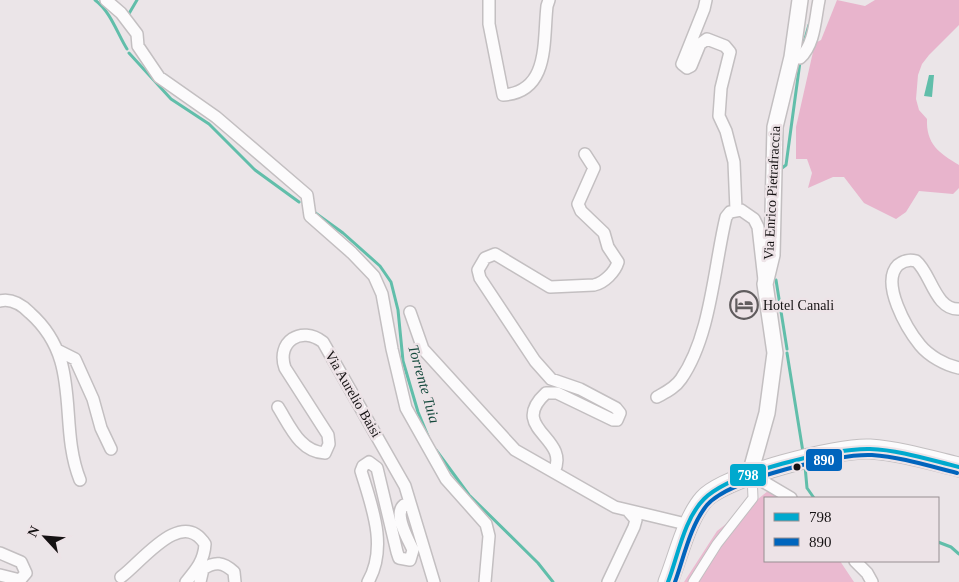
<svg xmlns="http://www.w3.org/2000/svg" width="959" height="582" viewBox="0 0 959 582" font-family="Georgia,serif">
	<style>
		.green { fill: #eabad0 }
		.forest { fill: #e8b4cc }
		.water { fill: #61beaa }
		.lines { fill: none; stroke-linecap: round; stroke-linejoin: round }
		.stream { stroke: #61beaa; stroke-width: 3 }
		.pedestrian-casing { stroke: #c3bfc1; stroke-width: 11 }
		.minor-casing { stroke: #c3bfc1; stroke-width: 14 }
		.tertiary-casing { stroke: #c3bfc1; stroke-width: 18 }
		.primary-casing { stroke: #c3bfc1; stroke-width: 21 }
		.pedestrian { stroke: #fcfbfc; stroke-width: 9 }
		.minor { stroke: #fcfbfc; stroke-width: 11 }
		.tertiary { stroke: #fcfbfc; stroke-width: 15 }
		.primary { stroke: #fcfbfc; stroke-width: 19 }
		.bus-1-casing { stroke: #ede3e7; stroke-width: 8 }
		.bus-2-casing { stroke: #ede3e7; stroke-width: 8 }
		.bus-1 { stroke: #00a9ce; stroke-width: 4 }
		.bus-2 { stroke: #0065bd; stroke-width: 4 }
		.bus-dot { fill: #151213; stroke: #ede3e7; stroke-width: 2 }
		.labels { text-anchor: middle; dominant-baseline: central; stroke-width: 5; stroke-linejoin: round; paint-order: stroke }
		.street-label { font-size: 14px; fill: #151213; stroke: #ede3e7 }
		.poi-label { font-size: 14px; fill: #151213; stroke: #ede3e7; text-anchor: start }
		.water-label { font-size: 15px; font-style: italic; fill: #154a3d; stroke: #ede3e7 }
		.line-badge { stroke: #ede3e7; stroke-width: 2 }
		.badge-label { font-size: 14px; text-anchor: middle; font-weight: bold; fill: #fff }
	</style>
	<rect width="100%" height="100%" fill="#ebe5e8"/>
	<path class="green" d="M768 491 781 498H765V561H840L854 582H684L717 531Z"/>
	<path class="forest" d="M837 0 865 6 875 0H959V25L929 55 922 64 918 75 916 99 919 110 927 119C926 144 939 153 959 165V188L953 194 919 191 906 212 896 219 864 203 844 177H833L808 188 812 173 807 159H796V127L815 43 821 40Z"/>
	<path class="water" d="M929 75H934L932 97 924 96Z"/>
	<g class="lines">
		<path class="stream" d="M95 0C111 12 117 33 127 49
			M127 17 137 0
			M803 46 809 25
			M129 53 171 99 209 124 255 170 299 202
			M782 168 786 165 800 62
			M314 212 343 233 380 266 391 282 398 310 403 361 418 412 428 436
			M776 280 787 349
			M787 353 803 452
			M436 450 469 495 538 563 553 582
			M805 466 807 488 814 498
			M938 542 951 547 959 554"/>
		<defs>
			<path id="pedestrian" d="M693 582 717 544 753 498 752 475"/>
			<path id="minor" d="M106 0 121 13 137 34 138 46 159 77 216 117 307 195 310 216 352 253 374 276 382 294 392 349 406 408 446 479 486 524 489 536 485 582
				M489 0V24L503 95C550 92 543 41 547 6L549 0
				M706 0 704 9 682 64 687 68 691 66 700 44 707 39 725 46 730 52 721 88 719 116 726 131 734 162 736 210
				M792 57 800 58C815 44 815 19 819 0
				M0 301C12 298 22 305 30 313 84 361 57 422 80 480
				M959 309C935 310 931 273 916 261 909 259 903 261 898 265 880 283 907 329 920 345 929 356 945 365 959 368
				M410 312 423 349 515 450 615 507 690 525
				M59 351 75 359 93 399 101 428 111 449
				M657 397C666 392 675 388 681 379 711 336 714 266 726 217L730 212 741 210 754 219 758 227 764 280
				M278 407C290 426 300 452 325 453L329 444 328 435 285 368C276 342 301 325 323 342L405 486 434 582
				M554 472C571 437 507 429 546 393H557L613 420H617L620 413 616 408 580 389 551 379 535 361 480 278 478 270 485 258 495 254 550 287 594 285C604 283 615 272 618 262L608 247 604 233 581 211 578 204 594 168 585 154
				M752 475 791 498
				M0 553 21 562 26 573 20 580 0 575
				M855 561 867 573 872 582
				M121 577C141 563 181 507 205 544 204 561 196 570 186 582
				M200 582 203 569C215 561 223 562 234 572L235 582
				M368 582C388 547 372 507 361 471L363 466 369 462 377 468 397 552 399 558 410 560 413 550C408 539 393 514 404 505L411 506
				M608 582 634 527 636 520 629 512"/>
			<path id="tertiary" d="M752 475 753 463 767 413 775 353 765 284 772 255 775 127 792 57 800 0"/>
			<path id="primary" d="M668 582C678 557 687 518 704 499 725 476 838 447 870 449 900 451 930 460 959 467"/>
		</defs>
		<use href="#pedestrian" class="pedestrian-casing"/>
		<use href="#minor" class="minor-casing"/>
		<use href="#tertiary" class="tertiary-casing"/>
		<use href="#primary" class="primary-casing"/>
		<use href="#pedestrian" class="pedestrian"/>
		<use href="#minor" class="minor"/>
		<use href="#tertiary" class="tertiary"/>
		<use href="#primary" class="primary"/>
		<defs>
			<path id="bus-1" d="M668 582C678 556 684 519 704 499 731 472 832 448 870 449 900 450 930 460 959 467"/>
			<path id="bus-2" d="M675 582C684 557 690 526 707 505 729 479 838 453 872 455 901 457 929 466 957 473"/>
		</defs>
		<use href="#bus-1" class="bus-1-casing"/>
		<use href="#bus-2" class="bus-2-casing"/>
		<use href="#bus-1" class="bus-1"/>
		<use href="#bus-2" class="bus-2"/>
	</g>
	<defs>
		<symbol id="hotel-ring" viewBox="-11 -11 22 22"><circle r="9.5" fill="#ede3e7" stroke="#605c5e" stroke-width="1.5"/><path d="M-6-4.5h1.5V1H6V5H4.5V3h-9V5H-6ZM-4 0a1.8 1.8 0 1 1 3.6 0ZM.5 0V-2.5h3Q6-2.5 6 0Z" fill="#605c5e"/></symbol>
	</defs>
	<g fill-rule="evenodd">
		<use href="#hotel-ring" x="728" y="289" width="32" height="32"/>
	</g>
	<circle class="bus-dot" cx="797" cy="467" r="4.5"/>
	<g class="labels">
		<g class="street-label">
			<text transform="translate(772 193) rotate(-87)">Via Enrico Pietrafraccia</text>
			<text transform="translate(353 394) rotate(60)">Via Aurelio Baisi</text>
		</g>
		<g class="poi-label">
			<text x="763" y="305">Hotel Canali</text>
		</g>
		<g class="water-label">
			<text transform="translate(424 384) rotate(74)">Torrente Tuia</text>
		</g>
	</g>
	<g class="line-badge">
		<rect x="805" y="448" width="38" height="24" rx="5" fill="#0065bd"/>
		<rect x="729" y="463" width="38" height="24" rx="5" fill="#00a9ce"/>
	</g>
	<g class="badge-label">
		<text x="824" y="465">890</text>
		<text x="748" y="480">798</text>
	</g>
	<rect x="764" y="497" width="175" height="65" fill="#ede3e7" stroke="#978f92"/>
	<rect x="774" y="513" width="25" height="8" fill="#00a9ce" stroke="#978f92"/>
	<text x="809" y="522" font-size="15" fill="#151213">798</text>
	<rect x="774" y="538" width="25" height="8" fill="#0065bd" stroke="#978f92"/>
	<text x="809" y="547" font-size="15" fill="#151213">890</text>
	<g transform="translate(45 537) rotate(296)" stroke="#ede3e7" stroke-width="4" paint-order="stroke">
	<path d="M0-4L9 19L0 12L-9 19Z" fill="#151213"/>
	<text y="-8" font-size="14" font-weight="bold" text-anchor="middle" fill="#151213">N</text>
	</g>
</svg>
